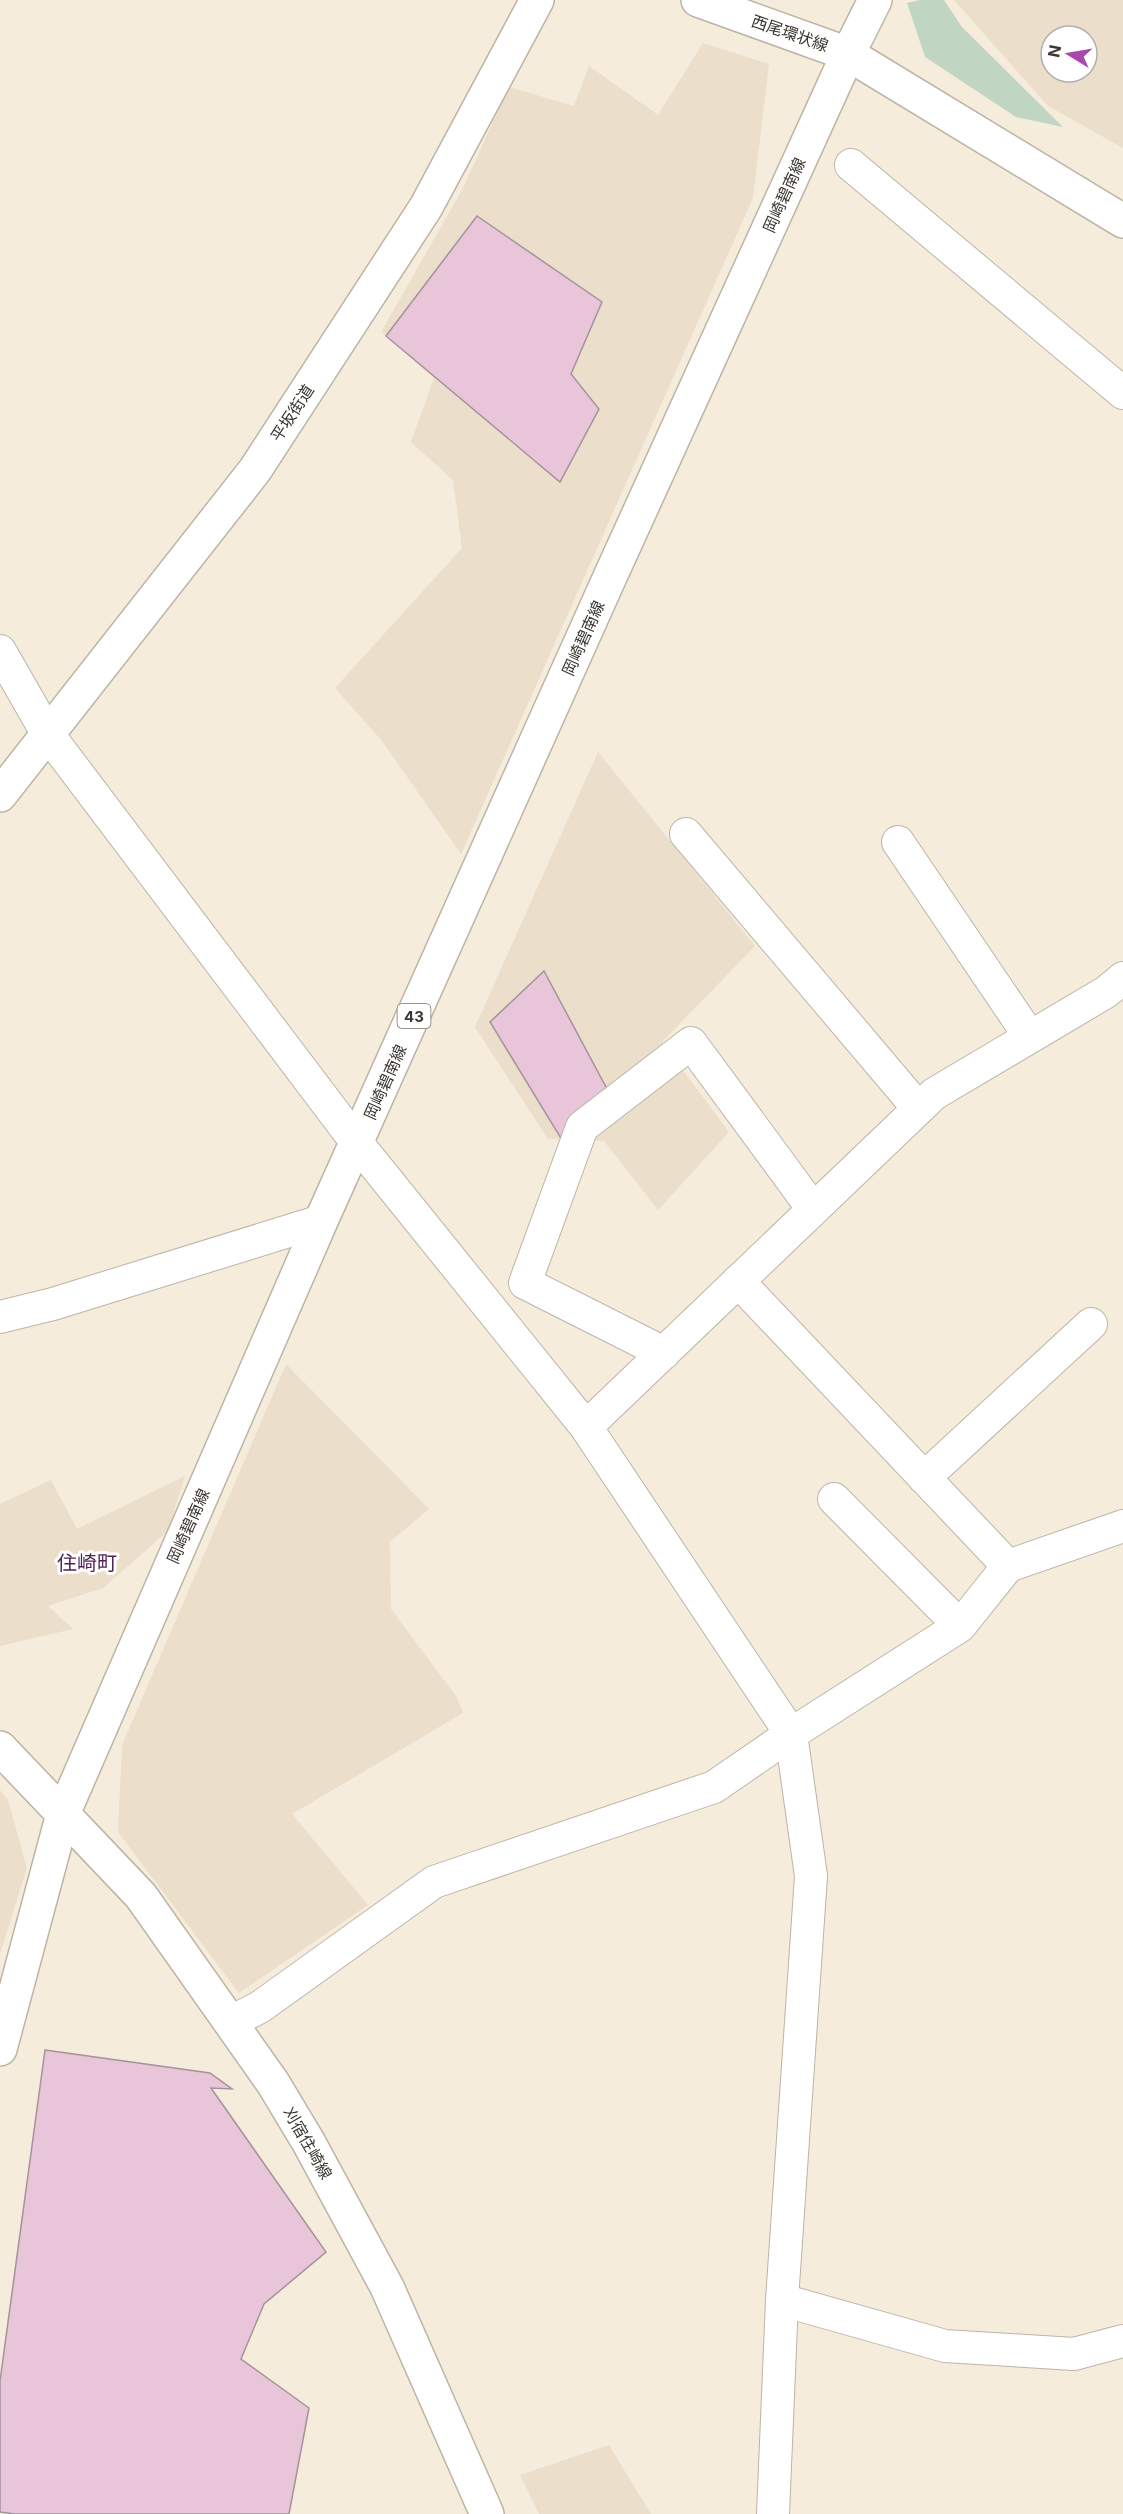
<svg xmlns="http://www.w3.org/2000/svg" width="1123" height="2514" viewBox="0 0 1123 2514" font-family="Inter,'Noto Sans JP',sans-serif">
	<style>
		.commercial { fill: #ebdecb; fill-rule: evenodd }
		.green { fill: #c1d5c3 }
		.building { fill: #e8c5d8; stroke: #a4939c; stroke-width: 1.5 }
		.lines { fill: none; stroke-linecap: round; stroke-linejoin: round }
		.minor-casing { stroke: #bdb4a5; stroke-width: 34 }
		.tertiary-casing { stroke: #bdb4a5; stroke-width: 36 }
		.secondary-casing { stroke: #bdb4a5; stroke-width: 36 }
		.primary-casing { stroke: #bdb4a5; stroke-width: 36 }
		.minor { stroke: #fff; stroke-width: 32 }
		.tertiary { stroke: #fff; stroke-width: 33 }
		.secondary { stroke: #fff; stroke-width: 33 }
		.primary { stroke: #fff; stroke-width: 33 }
		.labels { text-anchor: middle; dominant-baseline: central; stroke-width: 6; stroke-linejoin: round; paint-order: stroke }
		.shield { fill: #fff; stroke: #75726e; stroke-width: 1.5 }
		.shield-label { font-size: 15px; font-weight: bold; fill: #3a3630 }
		.street-label { font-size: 16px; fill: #3a3630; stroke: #fff }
		.quarter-label { font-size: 20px; fill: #502153; stroke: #fff }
	</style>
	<rect width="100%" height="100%" fill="#f6ecdc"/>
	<path class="commercial" d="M954 0H1123V148L1048 106ZM1051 36H1087V72H1051Z
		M703 43 769 64 753 198 461 854 382 741 335 688 462 548 453 480 411 442 434 378 381 332 462 190 509 87 574 106 589 66 658 115Z
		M598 752 755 946 662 1042 729 1132 658 1210 604 1141 548 1139 475 1027Z
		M286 1364 429 1509 390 1542 391 1609 456 1696 463 1713 292 1814 368 1905 239 1993 118 1832 122 1745Z
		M185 1476 168 1531 103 1588 48 1606 73 1629 0 1646V1504L51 1480 77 1529Z
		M0 1790 8 1800 27 1868 0 1954Z
		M609 2445 651 2514H539L520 2475Z"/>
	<path class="green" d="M920 0H944L962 27 1063 127 1016 117 925 57 907 3Z"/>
	<path class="building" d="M477 216 602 302 571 374 599 409 560 482 386 336Z
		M544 971 614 1102 562 1140 490 1022Z
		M45 2050 210 2073 232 2089 211 2088 326 2252 264 2304 241 2359 309 2408 289 2514H15L0 2512V2381Z"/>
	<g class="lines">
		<defs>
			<path id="minor" d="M851 165 1123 393
				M0 651 47 733 357 1143 586 1427 791 1734 811 1876 782 2300 773 2514
				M686 834 918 1108
				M898 842 1030 1037
				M738 1281 1008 1566
				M0 1317 53 1304 321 1221
				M664 1353 525 1283 582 1127 691 1043 813 1209
				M586 1427 934 1094 1106 992 1123 978
				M924 1478 1091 1324
				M834 1499 960 1626
				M231 2022 260 2007 434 1882 714 1787 791 1734 960 1626 1008 1566 1123 1526
				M782 2300 945 2346 1074 2354 1123 2341"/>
			<path id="tertiary" d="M848 54 1123 221
				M0 795 255 470 426 207 537 0
				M0 1748 63 1814"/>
			<path id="secondary" d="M698 0 848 54
				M63 1814 141 1896 273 2083 309 2143 387 2287 487 2514"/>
			<path id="primary" d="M0 2049 63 1814 321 1221 609 579 848 54 875 0"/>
		</defs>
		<use href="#minor" class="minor-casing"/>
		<use href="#tertiary" class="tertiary-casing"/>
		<use href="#secondary" class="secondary-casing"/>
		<use href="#primary" class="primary-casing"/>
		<use href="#minor" class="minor"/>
		<use href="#tertiary" class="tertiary"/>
		<use href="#secondary" class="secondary"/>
		<use href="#primary" class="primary"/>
	</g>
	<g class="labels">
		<rect class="shield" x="397.5" y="1004" width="33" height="24" rx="4.5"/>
		<g class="shield-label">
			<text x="414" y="1016">43</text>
		</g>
		<g class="street-label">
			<text transform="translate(790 33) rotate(19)">西尾環状線</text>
			<text transform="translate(784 195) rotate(-66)">岡崎碧南線</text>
			<text transform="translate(292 413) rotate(-57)">平坂街道</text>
			<text transform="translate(583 638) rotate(-66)">岡崎碧南線</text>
			<text transform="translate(385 1082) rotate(-66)">岡崎碧南線</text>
			<text transform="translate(188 1526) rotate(-66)">岡崎碧南線</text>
			<text transform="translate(308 2143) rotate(60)">刈宿住崎線</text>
		</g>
		<g class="quarter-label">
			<text x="87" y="1563">住崎町</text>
		</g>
	</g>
	<g transform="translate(1069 54) rotate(281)"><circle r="28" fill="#ffffff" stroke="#b0afac" stroke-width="1.5"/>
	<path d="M0-4.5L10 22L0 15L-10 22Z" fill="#a947ae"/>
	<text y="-9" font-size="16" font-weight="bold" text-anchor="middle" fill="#3a3630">N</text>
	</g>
</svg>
